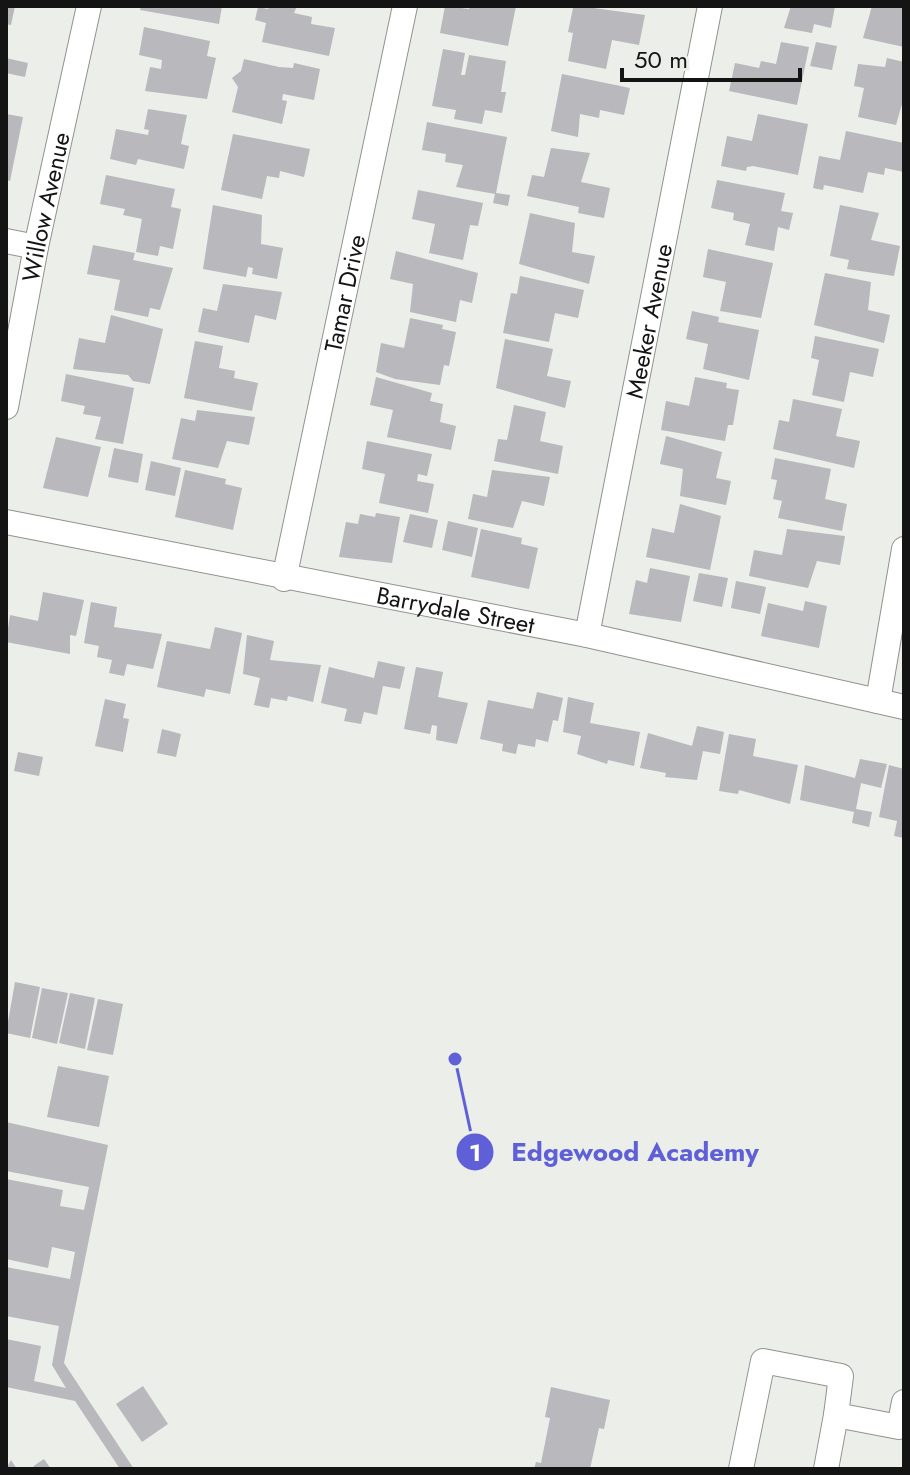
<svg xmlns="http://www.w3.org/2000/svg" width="910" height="1475" viewBox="0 0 910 1475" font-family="Jost,sans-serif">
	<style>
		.building { fill: #b8b8bd }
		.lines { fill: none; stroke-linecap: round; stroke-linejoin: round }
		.minor-casing { stroke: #91938f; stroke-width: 26 }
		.minor { stroke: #fff; stroke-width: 24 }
		.labels { text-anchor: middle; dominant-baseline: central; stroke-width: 6; stroke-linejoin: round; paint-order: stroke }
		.street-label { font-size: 24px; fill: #131413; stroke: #ebeee9 }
		.leader { fill: none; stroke: #5f5fd7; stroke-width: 3 }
		.callout-dot { fill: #5f5fd7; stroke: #ebeee9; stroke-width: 3 }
		.mark-label { font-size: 24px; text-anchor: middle; font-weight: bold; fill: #fff }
		.callout-label { font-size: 26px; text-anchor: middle; font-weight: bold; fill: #5f5fd7; stroke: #ebeee9; stroke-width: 6; stroke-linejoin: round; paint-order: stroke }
	</style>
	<rect width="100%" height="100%" fill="#ebeee9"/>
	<path class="building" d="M6 6H15L11 25 6 24Z
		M141 6H222L219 24 140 10Z
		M269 6H297L294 13 312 17 311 24 335 28 329 56 262 42 266 23 255 20 258 7 268 9Z
		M445 6 469 9 470 6H516L508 46 440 33Z
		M579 6 645 15 639 45 612 40 606 69 568 61 573 33 568 32 573 8Z
		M791 6H835L831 28 814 24 812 33 784 28Z
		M872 6H904V47L863 38Z
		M144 27 210 41 207 56 216 58 207 99 145 91 150 67 161 69 162 60 139 55Z
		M781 42 809 47 797 105 729 91 735 63 759 68 761 61 776 64Z
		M816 42 837 46 832 70 810 66Z
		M443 49 465 53 461 75H465L469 55 506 61 501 92H506L502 113 485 110 482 124 454 119 456 110 432 106Z
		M6 58 28 63 25 77 6 73Z
		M887 58 904 62V97L896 125 858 117 864 88 854 86 858 64 885 67Z
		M244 59 279 67 293 68 294 63 320 69 314 100 283 94 282 100 287 101 282 124 232 112 238 87 232 78 241 71Z
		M562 74 630 88 624 115 600 110 599 118 580 114 578 137 551 131Z
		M148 109 187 115 181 144 189 146 184 169 138 159 136 165 110 159 116 129 148 135 149 130 144 129Z
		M6 114 23 117 10 181 6 180Z
		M758 114 808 124 798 175 753 166 747 167 746 171 721 166 727 136 752 141Z
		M427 122 507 137 496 193 510 195 508 206 493 203 495 194 456 187 463 165 445 162 446 154 422 150Z
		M846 131 904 143V172L885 168 884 175 868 172 863 193 824 185 823 190 813 188 819 156 840 160Z
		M233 134 310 149 304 177 280 171 279 178 267 176 262 199 221 190Z
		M551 148 590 153 581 182 610 188 604 218 578 213 579 207 527 196 532 175 544 177Z
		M106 175 175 189 171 207 181 209 173 249 160 246 158 256 136 252 142 219 123 215 125 209 100 204Z
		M717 180 785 193 781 211 793 213 789 230 778 227 774 251 745 245 750 224 733 220 734 213 711 208Z
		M418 190 483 203 478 226 470 225 463 260 429 253 435 224 412 219Z
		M213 205 262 215 261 244 283 248 277 279 252 274 253 268 248 267 246 277 203 269Z
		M840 205 879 213 871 240 900 246 894 276 847 269 849 260 830 256Z
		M530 213 575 223 572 252 595 256 589 284 519 264Z
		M93 245 135 253 133 260 173 268 160 310 150 308 148 317 114 310 120 280 87 274Z
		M708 249 773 263 761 318 720 311 726 282 703 277Z
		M396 251 478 273 472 303 460 300 456 322 410 312 413 284 390 279Z
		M825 273 871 282 868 310 890 315 884 343 814 325Z
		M520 276 584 290 578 318 555 313 549 342 503 333 511 293 517 294Z
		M223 284 282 292 276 320 255 315 249 343 198 332 203 308 217 311Z
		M692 311 719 317 718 322 759 330 749 380 703 369 708 344 686 339Z
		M111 315 163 329 150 384 133 381 128 375 73 369 79 338 105 343Z
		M410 318 443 325 442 329 456 332 449 366 444 365 440 385 395 379 376 372 381 343 404 348Z
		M815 336 879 349 873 377 850 372 844 402 812 395 819 360 811 358Z
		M505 339 553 349 547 376 571 381 565 408 496 388Z
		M195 341 223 346 219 368 235 371 234 378 258 383 252 411 184 398Z
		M66 374 134 388 123 444 95 439 101 417 83 414 85 406 61 401Z
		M376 377 432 393 430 401 443 404 440 422 456 426 451 450 387 437 393 410 370 405Z
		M695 377 727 383 726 388 739 390 733 425H728L725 441 661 430 666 401 689 406Z
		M793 399 842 409 836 436 860 441 854 468 773 449 779 420 789 422Z
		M514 405 546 412 540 441 563 446 558 474 494 461 498 439 507 440Z
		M197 410 255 417 249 445 227 441 218 468 172 459 181 418 195 421Z
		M666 436 722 452 716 478 731 481 726 505 680 496 683 469 660 464Z
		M56 437 101 447 88 497 43 488Z
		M367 441 432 454 427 476 418 474 417 481 434 484 428 513 379 503 385 474 362 469Z
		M114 448 143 454 138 483 108 477Z
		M775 458 831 469 825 499 847 504 842 531 778 518 782 501 773 499 777 480 771 479Z
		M151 461 181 468 175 496 145 490Z
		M185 470 226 479 225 484 242 488 233 530 175 517Z
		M492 470 550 477 544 506 522 501 513 528 468 519 473 494 487 497Z
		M680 504 721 516 710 570 646 557 652 528 674 533Z
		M376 513 400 517 392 563 339 557 346 522 358 524 360 514 375 517Z
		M410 514 438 520 432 548 403 542Z
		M448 521 478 528 472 557 442 550Z
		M481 529 522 538 521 544 538 548 529 589 471 577Z
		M787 529 845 536 840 565 817 561 808 588 749 576 754 550 782 555Z
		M650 568 690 576 681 622 629 614 636 580 647 583Z
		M699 573 728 578 722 607 693 601Z
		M736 581 766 587 760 614 731 608Z
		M43 592 84 600 76 636 70 635V654L6 642 10 615 38 621Z
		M805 601 827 606 819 648 761 636 768 603 803 611Z
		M91 602 117 607 114 627 162 634 153 669 127 664 124 676 109 673 112 660 97 657 99 646 84 643Z
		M215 627 242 633 230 694 206 689 204 697 157 687 167 641 210 649Z
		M247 635 274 641 270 660 321 665 313 702 288 696 287 701 271 698 269 708 254 705 260 678 243 674Z
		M378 661 405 667 400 689 383 686 377 715 364 712 361 724 344 721 347 709 321 703 329 667 374 678Z
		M416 667 443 672 438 697 468 703 457 744 436 740 437 726 432 725 430 734 404 729Z
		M537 692 563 698 558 721 553 720 548 742 536 739 535 747 518 744 516 754 502 751 503 744 480 739 488 700 533 709Z
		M568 697 594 703 590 723 640 732 634 766 608 760 607 764 577 754 581 736 563 732Z
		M105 699 126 704 123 718 129 719 123 752 95 746Z
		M697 726 724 732 720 754 703 751 697 780 665 777 666 773 640 768 648 733 692 746Z
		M162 729 181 734 176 757 157 753Z
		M729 734 756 739 753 756 798 765 790 804 739 790 738 794 719 791Z
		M18 752 43 757 39 776 14 771Z
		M860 759 887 764 881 788 861 783 856 809 872 812 869 827 852 823 854 812 800 800 805 765 855 778Z
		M889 765 904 769V838L894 836 897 821 879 817Z
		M15 982 40 987 30 1038 6 1033Z
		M42 988 68 993 57 1044 32 1038Z
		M70 993 95 998 85 1049 59 1043Z
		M98 999 123 1004 113 1055 87 1050Z
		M58 1066 109 1076 99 1127 47 1117Z
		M6 1122 108 1145 64 1363 134 1469H120L75 1401 6 1387V1339L41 1346 34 1381 66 1388 52 1365 59 1326 6 1316V1267L70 1279 75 1252 52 1247 48 1268 6 1259V1179L63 1190 60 1206 84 1210 89 1187 6 1171Z
		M143 1386 168 1424 142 1442 116 1404Z
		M551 1387 610 1400 604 1429 599 1428 590 1469H534L536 1462 541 1463 550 1418 545 1417Z
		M44 1459 51 1469H31L35 1465Z
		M11 1460 17 1469H6Z"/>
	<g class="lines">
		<defs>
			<g id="minor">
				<path d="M6 241 36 247"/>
				<path id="s1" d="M6 407 36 247 89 6"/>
				<path id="s2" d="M6 522 587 635 904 707"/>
				<path id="s3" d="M284 579 405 6"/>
				<path id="s4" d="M587 635 710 6"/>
				<path d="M878 701 904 549"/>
				<path d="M741 1469 763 1361 841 1376 836 1415 899 1427 904 1402"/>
				<path d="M826 1469 836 1415"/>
			</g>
		</defs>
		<use href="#minor" class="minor-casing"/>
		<use href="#minor" class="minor"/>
	</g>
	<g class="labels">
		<g class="street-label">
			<text stroke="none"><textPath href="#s1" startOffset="204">Willow Avenue</textPath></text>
			<text stroke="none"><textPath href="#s3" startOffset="292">Tamar Drive</textPath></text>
			<text stroke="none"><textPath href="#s4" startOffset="320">Meeker Avenue</textPath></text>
			<text stroke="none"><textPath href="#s2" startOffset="458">Barrydale Street</textPath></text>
		</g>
	</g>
	<path class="leader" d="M455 1059L475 1152"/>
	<g class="callout-dot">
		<circle cx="455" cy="1059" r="8"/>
		<circle cx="475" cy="1152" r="20"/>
	</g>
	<g class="mark-label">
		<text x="475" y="1161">1</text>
	</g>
	<g class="callout-label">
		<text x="635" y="1161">Edgewood Academy</text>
	</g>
	<rect width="910" height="1475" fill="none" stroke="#131413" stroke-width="16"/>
	<path d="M622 68v12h178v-12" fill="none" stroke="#131413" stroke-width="4"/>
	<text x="634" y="68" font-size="24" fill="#131413" stroke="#ebeee9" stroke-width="6" paint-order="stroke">50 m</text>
</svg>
